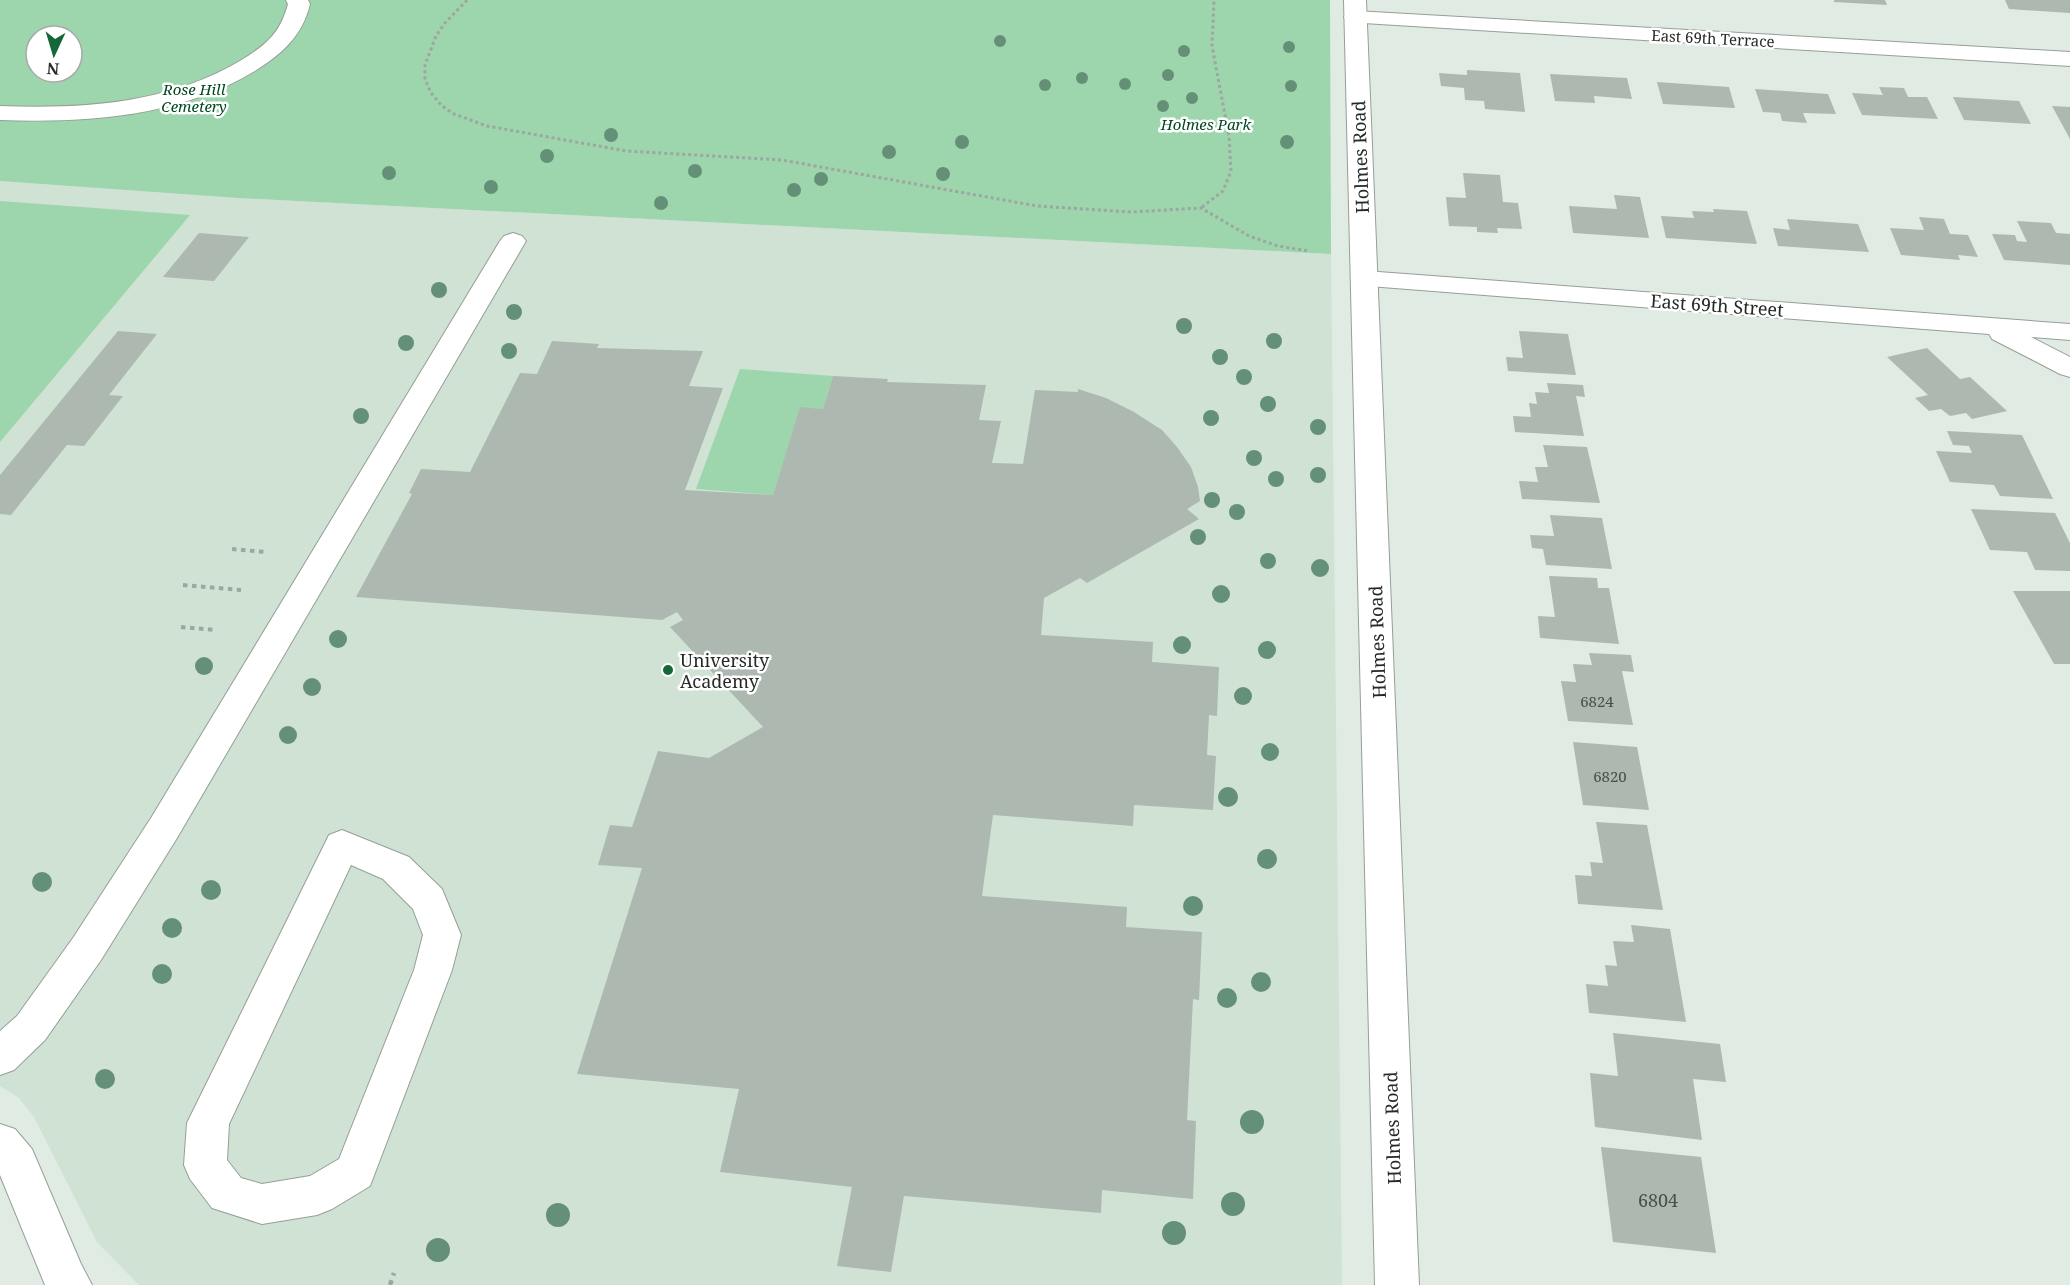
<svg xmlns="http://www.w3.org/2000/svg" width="2070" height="1285" viewBox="0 0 2070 1285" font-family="'Noto Serif',serif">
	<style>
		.built { fill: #cfe2d4 }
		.green { fill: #9dd5ac; fill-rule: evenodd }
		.building { fill: #adb8b0 }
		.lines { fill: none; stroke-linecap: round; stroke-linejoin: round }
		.minor-casing { stroke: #959f97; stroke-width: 2 }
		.major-casing { stroke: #959f97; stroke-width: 2 }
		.path-far2 { stroke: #9ea6a0; stroke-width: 3; stroke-dasharray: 3 3; stroke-linecap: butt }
		.path-far1 { stroke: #9ea6a0; stroke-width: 4; stroke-dasharray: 4.5 4.5; stroke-linecap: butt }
		.path { stroke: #9ea6a0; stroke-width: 4.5; stroke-dasharray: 5 5; stroke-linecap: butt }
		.minor { fill: #fff; fill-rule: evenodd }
		.major { fill: #fff; fill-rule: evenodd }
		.tree { fill: #659078 }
		.poi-dot { fill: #146738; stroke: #fff; stroke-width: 2 }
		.labels { text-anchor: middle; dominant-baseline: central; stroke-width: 5; stroke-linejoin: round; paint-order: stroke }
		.far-street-label { font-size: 15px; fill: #262a27; stroke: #fff }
		.far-park-label { font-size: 15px; font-style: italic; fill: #004621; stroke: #fff }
		.number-label { font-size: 15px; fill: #484e49 }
		.street-label { font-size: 18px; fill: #262a27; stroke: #fff }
		.poi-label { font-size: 18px; fill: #262a27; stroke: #fff; text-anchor: start }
		.near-number-label { font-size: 18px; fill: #484e49 }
	</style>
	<rect width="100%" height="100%" fill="#e0ebe3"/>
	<path class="built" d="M0 181 238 198 1331 254 1342 1285H139L97 1242 34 1117 19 1098 0 1086Z"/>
	<path class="green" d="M0 0H1330L1331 254 238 198 0 181ZM36 36H72V72H36Z
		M0 201 190 215 0 442Z
		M740 369 833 376 823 409 800 408 773 495 696 489Z"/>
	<path class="building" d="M1834 0H1885L1887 5 1834 2Z
		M2005 0H2070V13L2009 9Z
		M1467 70 1520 73 1525 112 1485 109 1484 101 1465 100 1464 88 1441 86 1439 73 1467 75Z
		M1550 74 1627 78 1632 99 1594 96 1595 103 1555 101Z
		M1657 82 1729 87 1735 108 1663 104Z
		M1879 87 1904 88 1908 97H1927L1938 119 1862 115 1852 93 1883 95Z
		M1755 89 1828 94 1836 114 1803 113 1807 123 1782 121 1780 113 1763 112Z
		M1953 97 2019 101 2031 124 1964 120Z
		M2052 106 2070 107V139Z
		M1463 173 1500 175 1503 202 1518 203 1522 229 1497 228 1498 233 1477 232V227L1449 226 1446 197 1466 198Z
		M1614 195 1640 197 1649 238 1573 233 1569 206 1617 209Z
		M1713 209 1747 211 1757 244 1666 238 1661 216 1694 218 1692 211 1714 212Z
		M1919 217 1944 219 1950 234 1968 235 1978 257 1958 255 1960 260 1901 255 1890 228 1924 230Z
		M1787 219 1858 224 1869 252 1778 246 1773 228 1790 230Z
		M2017 221 2051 223 2056 233 2070 234V265L2004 260 1992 234 2015 235 2017 241 2027 242Z
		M199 233 249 237 214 281 163 277Z
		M118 331 157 334 109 395 123 396 84 446 67 445 11 515 0 514V475Z
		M1519 331 1568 334 1576 375 1508 371 1506 357 1523 358Z
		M552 341 599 344 597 348 703 351 689 386 723 388 685 490 773 495 800 407 823 409 833 376 888 379 887 382 986 385 979 420 1001 421 992 463 1023 464 1035 390 1078 392V389L1106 398 1134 412 1162 430 1177 447 1191 467 1198 487 1200 501 1187 509 1199 519 1087 583 1080 578 1044 598 1041 635 1153 642 1152 662 1219 667 1217 716 1209 715 1207 755 1216 756 1213 810 1134 805 1133 826 993 815 982 896 1127 907 1126 927 1202 932 1199 1000 1193 999 1187 1120 1196 1121 1193 1199 1102 1190 1101 1213 904 1196 891 1272 837 1266 852 1187 720 1172 739 1089 577 1074 642 868 598 865 610 825 632 827 658 751 709 758 763 727 670 627 683 620 677 612 662 620 356 597 412 494 409 493 421 469 470 472 520 373 537 374Z
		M1927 348 1960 379 1970 377 2007 411 1972 419 1966 413 1950 416 1941 409 1929 411 1915 398 1928 395 1887 357Z
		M1547 383 1583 385 1585 397 1576 396 1584 436 1515 432 1513 416 1531 417 1529 403 1537 404 1535 392 1549 393Z
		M1947 431 2022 435 2053 499 2000 496 1994 485 1950 482 1936 451 1972 453 1969 446 1953 445Z
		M1543 445 1587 447 1600 503 1522 499 1519 481 1538 482 1535 467H1548Z
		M1971 509 2055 513 2070 543V571L2035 570 2027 552 1990 550Z
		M1550 515 1602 518 1612 569 1546 565 1543 549 1532 548 1530 535 1554 536Z
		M1549 576 1597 578 1598 588H1609L1619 644 1540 638 1538 616 1555 617Z
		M2013 591H2070V664H2054Z
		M1589 653 1631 655 1634 672 1622 671 1633 725 1568 721 1561 681 1576 682 1573 664 1592 665Z
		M1573 742 1637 747 1649 810 1583 805Z
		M1596 822 1647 825 1663 910 1578 904 1575 875 1592 876 1590 862 1603 863Z
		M1631 925 1670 929 1686 1022 1589 1013 1586 984 1608 986 1605 965 1617 966 1613 941 1634 942Z
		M1613 1033 1720 1044 1726 1082 1693 1079 1702 1140 1595 1127 1590 1073 1618 1076Z
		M1601 1147 1701 1157 1716 1253 1613 1242Z"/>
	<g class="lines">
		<defs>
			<path id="minor" d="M286 0H308L310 4C302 37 281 55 253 72 178 117 86 123 0 120V106C83 109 167 104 240 61 266 45 280 34 288 4Z
				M1355 11 2070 52V66L1347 22 1344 17 1347 12Z
				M513 233 522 236 526 241 177 838 101 960 45 1040 14 1070 0 1075V1031L17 1016 73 938 151 818 500 241 504 236Z
				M1365 271 2070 324V340L2031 337 2070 357V377L2060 374 1992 339 1989 334 1356 285 1352 279 1356 273Z
				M342 830 409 857 442 889 461 935 452 970 370 1186 332 1209 317 1215 262 1224 212 1208 190 1179 184 1165 187 1123 329 835ZM351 865 383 879 413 909 423 935 414 970 339 1159 310 1176 262 1184 241 1178 227 1160 229 1124Z
				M0 1124 15 1129 32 1149 81 1264 92 1285H45L0 1175Z"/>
			<path id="major" d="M1344 0H1366L1419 1285H1375Z"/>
		</defs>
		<use href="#minor" class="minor-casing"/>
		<use href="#major" class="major-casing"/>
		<path class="path-far2" d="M467 0 445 23 436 36 425 65V79L431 93 442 106 454 114 487 126 626 151 782 160 1037 206 1131 212 1201 208 1249 236 1278 246 1308 251
			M1202 207 1223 191 1231 171 1229 136 1212 46 1214 0"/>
		<path class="path-far1" d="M232 549 265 552
			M183 585 241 590
			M181 627 216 630"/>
		<path class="path" d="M390 1285 394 1273"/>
		<use href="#minor" class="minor"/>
		<use href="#major" class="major"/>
	</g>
	<g class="tree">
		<circle cx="1000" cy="41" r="6"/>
		<circle cx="1289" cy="47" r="6"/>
		<circle cx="1184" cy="51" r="6"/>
		<circle cx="1168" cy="75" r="6"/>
		<circle cx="1082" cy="78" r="6"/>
		<circle cx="1125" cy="84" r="6"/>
		<circle cx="1045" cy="85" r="6"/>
		<circle cx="1291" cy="86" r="6"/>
		<circle cx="1192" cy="98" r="6"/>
		<circle cx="1163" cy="106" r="6"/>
		<circle cx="611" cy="135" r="7"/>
		<circle cx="962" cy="142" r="7"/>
		<circle cx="1287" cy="142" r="7"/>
		<circle cx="889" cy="152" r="7"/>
		<circle cx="547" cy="156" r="7"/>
		<circle cx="695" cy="171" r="7"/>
		<circle cx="389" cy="173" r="7"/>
		<circle cx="943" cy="174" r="7"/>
		<circle cx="821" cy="179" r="7"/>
		<circle cx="491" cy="187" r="7"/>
		<circle cx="794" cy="190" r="7"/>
		<circle cx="661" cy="203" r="7"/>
		<circle cx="439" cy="290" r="8"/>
		<circle cx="514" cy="312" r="8"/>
		<circle cx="1184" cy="326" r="8"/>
		<circle cx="1274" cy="341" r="8"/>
		<circle cx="406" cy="343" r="8"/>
		<circle cx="509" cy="351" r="8"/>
		<circle cx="1220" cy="357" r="8"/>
		<circle cx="1244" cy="377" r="8"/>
		<circle cx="1268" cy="404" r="8"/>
		<circle cx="361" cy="416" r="8"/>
		<circle cx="1211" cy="418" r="8"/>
		<circle cx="1318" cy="427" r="8"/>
		<circle cx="1254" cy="458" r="8"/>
		<circle cx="1318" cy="475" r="8"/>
		<circle cx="1276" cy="479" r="8"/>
		<circle cx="1212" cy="500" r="8"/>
		<circle cx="1237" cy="512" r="8"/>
		<circle cx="1198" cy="537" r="8"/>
		<circle cx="1268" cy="561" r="8"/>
		<circle cx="1320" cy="568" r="9"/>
		<circle cx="1221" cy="594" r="9"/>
		<circle cx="338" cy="639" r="9"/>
		<circle cx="1182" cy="645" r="9"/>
		<circle cx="1267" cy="650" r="9"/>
		<circle cx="204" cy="666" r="9"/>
		<circle cx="312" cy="687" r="9"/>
		<circle cx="1243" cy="696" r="9"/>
		<circle cx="288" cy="735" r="9"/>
		<circle cx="1270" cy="752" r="9"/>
		<circle cx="1228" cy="797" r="10"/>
		<circle cx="1267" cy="859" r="10"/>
		<circle cx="42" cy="882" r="10"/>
		<circle cx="211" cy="890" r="10"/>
		<circle cx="1193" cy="906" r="10"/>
		<circle cx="172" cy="928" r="10"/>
		<circle cx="162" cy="974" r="10"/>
		<circle cx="1261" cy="982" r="10"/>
		<circle cx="1227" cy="998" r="10"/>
		<circle cx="105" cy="1079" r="10"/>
		<circle cx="1252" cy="1122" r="12"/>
		<circle cx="1233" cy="1204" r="12"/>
		<circle cx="558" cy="1215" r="12"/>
		<circle cx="1174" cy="1233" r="12"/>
		<circle cx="438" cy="1250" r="12"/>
	</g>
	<circle class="poi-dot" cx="668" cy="670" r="6"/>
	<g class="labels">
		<g class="far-street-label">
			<text transform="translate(1713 38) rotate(3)">East 69th Terrace</text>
		</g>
		<g class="far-park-label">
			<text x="194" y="89">Rose Hill<tspan x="194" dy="17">Cemetery</tspan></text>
			<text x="1206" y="124">Holmes Park</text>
		</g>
		<g class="number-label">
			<text x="1597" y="701">6824</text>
			<text x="1610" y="776">6820</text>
		</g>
		<g class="street-label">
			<text transform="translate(1360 157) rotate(-92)">Holmes Road</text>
			<text transform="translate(1717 305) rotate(4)">East 69th Street</text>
			<text transform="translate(1377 642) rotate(-92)">Holmes Road</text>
			<text transform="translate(1392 1128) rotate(-92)">Holmes Road</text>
		</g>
		<g class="poi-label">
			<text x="680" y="660">University<tspan x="680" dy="21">Academy</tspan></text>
		</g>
		<g class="near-number-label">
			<text x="1658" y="1200">6804</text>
		</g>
	</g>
	<g transform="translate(54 54) rotate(184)"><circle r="28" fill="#ffffff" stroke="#a8aaa9" stroke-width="1.5"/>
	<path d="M0-4.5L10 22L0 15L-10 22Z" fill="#146738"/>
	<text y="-9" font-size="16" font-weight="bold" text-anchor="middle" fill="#262a27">N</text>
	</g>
</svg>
